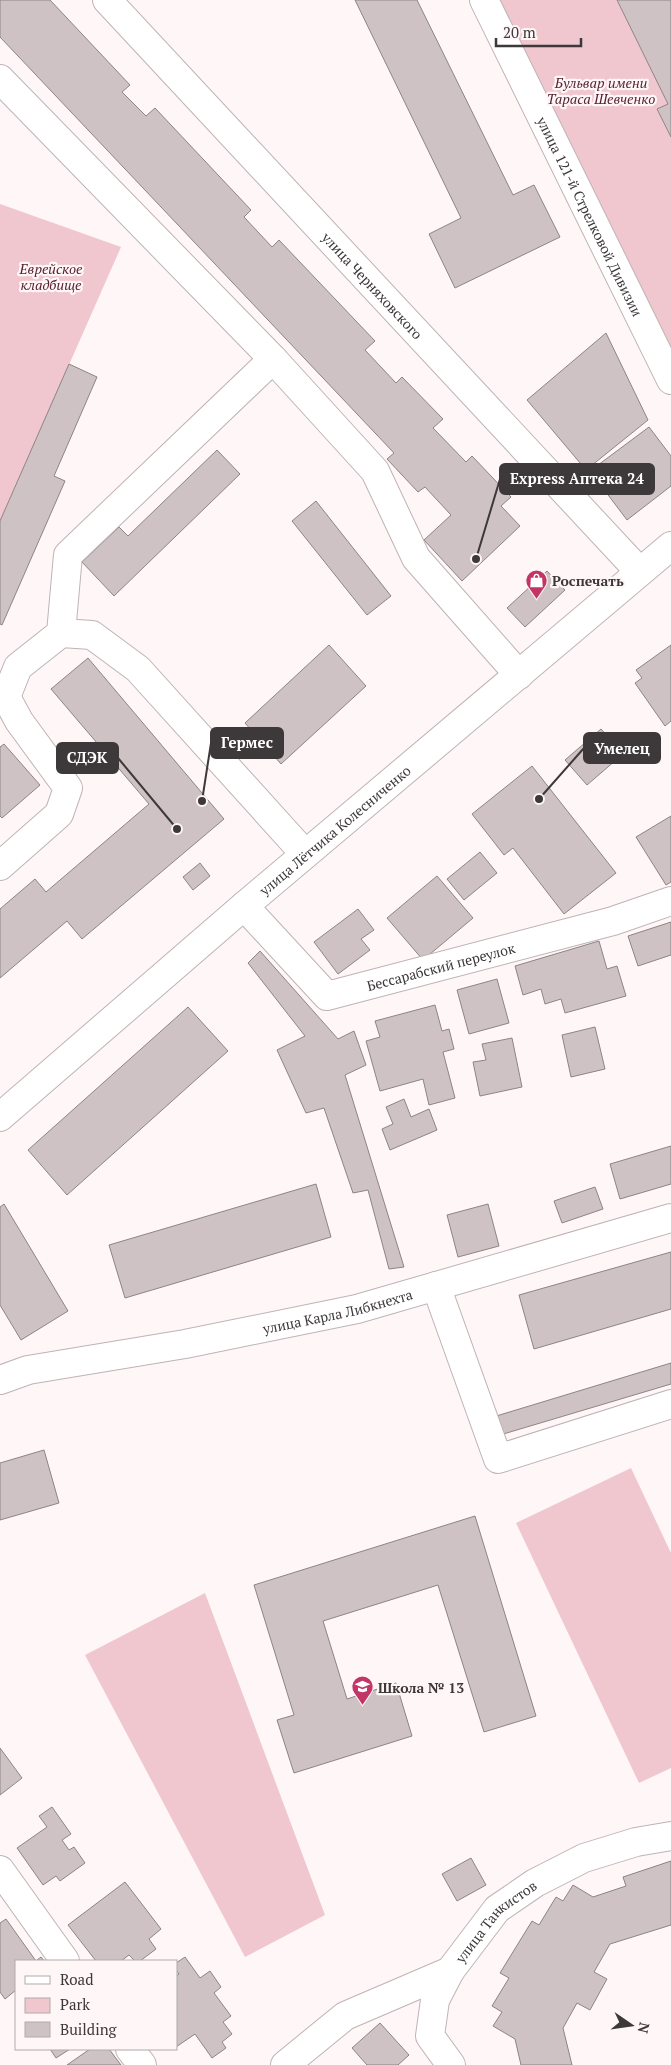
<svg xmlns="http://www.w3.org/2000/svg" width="671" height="2065" viewBox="0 0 671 2065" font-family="'PT Serif',serif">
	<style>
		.green { fill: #f0c7cf }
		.building { fill: #cec2c5; stroke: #8e8385 }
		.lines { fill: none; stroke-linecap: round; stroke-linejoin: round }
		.minor-casing { stroke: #bfb3b5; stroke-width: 30 }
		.minor { stroke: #fff; stroke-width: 28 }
		.labels { text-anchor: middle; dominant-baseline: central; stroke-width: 4.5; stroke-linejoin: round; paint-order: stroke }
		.park-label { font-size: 14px; font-style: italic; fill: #582231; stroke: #fef6f7 }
		.street-label { font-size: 14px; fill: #3d3839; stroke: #fef6f7 }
		.poi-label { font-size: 14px; font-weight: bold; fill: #3d3839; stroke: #fef6f7; text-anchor: start }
		.leader { fill: none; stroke: #3d3839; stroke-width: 2 }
		.callout-dot { fill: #3d3839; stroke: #fef6f7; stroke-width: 2 }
		.callout { fill: #3d3839; stroke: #3d3839; stroke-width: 2 }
		.callout-label { font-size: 15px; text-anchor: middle; font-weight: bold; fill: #fff }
	</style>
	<rect width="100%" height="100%" fill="#fef6f7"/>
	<path class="green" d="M499 0H617L668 104 658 109 671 137V362Z
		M0 204 121 247 0 521Z
		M631 1468 671 1553V1768L639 1783 516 1523Z
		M205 1593 325 1915 245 1957 85 1655Z"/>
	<path class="building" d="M0 0H50L130 85 122 92 146 116 155 108 251 210 244 217 272 247 279 240 375 341 365 350 396 383 402 377 443 419 433 428 466 462 472 456 511 497 501 506 520 526 462 581 424 540 451 515 425 487 418 492 387 459 394 453 0 37Z
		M355 0H417L513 195 534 185 560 237 455 288 429 234 461 218Z
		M617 0H671V137L657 109 668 104Z
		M606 333 648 420 586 470 527 400Z
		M69 364 97 377 54 476 65 481 2 625 0 624V521Z
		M649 427 671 456V486L627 520 590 471Z
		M217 450 240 474 114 596 82 562 119 527 128 536Z
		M316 501 391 596 367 615 292 521Z
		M547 571 565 590 525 627 507 608Z
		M329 645 366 686 281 764 245 723Z
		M671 645V721L665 726 635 683 642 678 636 670Z
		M88 658 224 819 82 939 67 921 0 978V909L35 879 46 892 149 804 51 689Z
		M601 729 623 754 587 785 565 760Z
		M4 744 40 785 2 818 0 816V747Z
		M532 766 616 873 564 914 513 848 504 855 472 814Z
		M671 816V882L666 885 636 837Z
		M480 852 497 873 464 900 447 879Z
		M200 863 210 876 193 890 183 877Z
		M437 876 473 918 423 960 387 918Z
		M358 909 374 930 361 939 370 950 338 974 314 942Z
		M671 922V955L638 966 628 936Z
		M599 941 607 969 617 966 626 996 565 1013 561 999 545 1004 541 989 523 995 515 966Z
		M260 951 338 1039 354 1031 366 1065 345 1075 404 1267 389 1269 368 1190 353 1193 324 1108 306 1113 277 1050 305 1036 248 963Z
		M497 979 509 1023 469 1034 457 990Z
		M435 1005 442 1031 449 1029 454 1049 443 1052 455 1098 429 1105 423 1079 380 1091 366 1041 380 1037 375 1021Z
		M188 1007 228 1051 67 1195 28 1150Z
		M595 1027 605 1069 571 1077 562 1035Z
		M512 1038 522 1087 480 1096 473 1062 486 1060 482 1044Z
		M404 1099 411 1117 429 1109 437 1130 390 1150 382 1129 393 1124 386 1107Z
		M671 1146V1184L620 1199 610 1164Z
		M316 1184 331 1237 125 1298 109 1245Z
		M595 1187 603 1209 562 1223 554 1201Z
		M4 1204 68 1311 21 1340 0 1305V1207Z
		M488 1204 499 1246 458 1257 447 1215Z
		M671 1252V1309L534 1349 519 1295Z
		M671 1363V1384L500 1435 493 1417Z
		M44 1450 59 1503 0 1520V1463Z
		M475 1516 536 1716 484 1732 438 1585 323 1621 347 1699 396 1683 412 1736 294 1773 277 1720 294 1715 254 1585Z
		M0 1748 22 1778 0 1795Z
		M52 1807 71 1834 62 1840 69 1850 74 1847 85 1863 60 1881 56 1876 43 1885 17 1848 47 1827 39 1816Z
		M471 1858 486 1885 457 1901 442 1874Z
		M671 1861V1925L610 1944 594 1972 607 1979 590 2010 577 2003 563 2028 572 2065H521L515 2039 493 2026 502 2012 492 2006 509 1978 500 1973 532 1921 539 1925 556 1897 563 1901 573 1885 593 1897 626 1886 623 1877Z
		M125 1882 161 1929 149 1939 156 1949 140 1961H135L129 1955 121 1961H96L68 1925Z
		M6 1919 36 1961 41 1957 44 1961H16V1990L5 1999 0 1992V1923Z
		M185 1957 200 1978 210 1971 221 1987 214 1993 231 2016 223 2022 232 2034 222 2042 226 2048 212 2058 195 2034 176 2047V1976L179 1974 176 1970V1963Z
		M380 2023 409 2055 398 2065H367L352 2048Z
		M50 2049H70L56 2058Z
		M90 2049H109L121 2065H67Z"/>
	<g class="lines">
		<defs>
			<g id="minor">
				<path id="s1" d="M107 0 639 571"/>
				<path id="s2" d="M484 0 671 380"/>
				<path d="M0 79 273 359"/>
				<path d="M61 633 92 635 138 669 305 854"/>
				<path d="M0 699 6 697 18 667 61 633 68 555 273 359 375 471 416 558 519 675"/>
				<path d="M0 866 59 814 68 788 19 721 6 697"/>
				<path id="s3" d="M244 906 327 996 613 921 671 901"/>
				<path id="s4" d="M0 1117 244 906 671 546"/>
				<path d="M436 1286 498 1459 671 1404"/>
				<path id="s5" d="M0 1380 28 1370 185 1344 357 1309 671 1218"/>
				<path d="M0 1870 65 1961"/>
				<path d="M450 1971 435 2000 430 2036 451 2065"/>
				<path d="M130 2049 142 2065"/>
				<path id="s6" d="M285 2065 345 2016 450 1971 497 1909 535 1883 584 1858 636 1842 671 1836"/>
			</g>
		</defs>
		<use href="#minor" class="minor-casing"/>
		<use href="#minor" class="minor"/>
	</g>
	<defs>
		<symbol id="shop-pin" viewBox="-11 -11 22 30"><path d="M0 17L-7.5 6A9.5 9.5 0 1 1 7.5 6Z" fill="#c23566" stroke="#fef6f7"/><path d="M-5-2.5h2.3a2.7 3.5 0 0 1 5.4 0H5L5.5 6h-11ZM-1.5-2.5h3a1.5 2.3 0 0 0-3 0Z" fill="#fff"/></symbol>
		<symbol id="school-pin" viewBox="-11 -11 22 30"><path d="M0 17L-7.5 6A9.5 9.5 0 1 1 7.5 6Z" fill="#c23566" stroke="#fef6f7"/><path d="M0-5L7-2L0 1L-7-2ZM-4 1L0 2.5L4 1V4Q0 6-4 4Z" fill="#fff"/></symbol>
	</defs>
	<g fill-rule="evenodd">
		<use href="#shop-pin" x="524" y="568" width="25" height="34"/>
		<use href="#school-pin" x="350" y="1674" width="25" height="34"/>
	</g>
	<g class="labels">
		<g class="park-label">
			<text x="601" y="82">Бульвар имени<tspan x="601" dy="16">Тараса Шевченко</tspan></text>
			<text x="51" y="268">Еврейское<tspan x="51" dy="16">кладбище</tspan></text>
		</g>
		<g class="street-label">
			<text stroke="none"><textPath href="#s2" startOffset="241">улица 121-й Стрелковой Дивизии</textPath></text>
			<text stroke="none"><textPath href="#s1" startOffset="390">улица Черняховского</textPath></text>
			<text stroke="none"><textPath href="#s4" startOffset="441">улица Лётчика Колесниченко</textPath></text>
			<text stroke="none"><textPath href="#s3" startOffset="240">Бессарабский переулок</textPath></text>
			<text stroke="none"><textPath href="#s5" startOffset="345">улица Карла Либкнехта</textPath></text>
			<text stroke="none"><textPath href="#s6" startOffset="260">улица Танкистов</textPath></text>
		</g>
		<g class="poi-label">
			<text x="552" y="580">Роспечать</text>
			<text x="378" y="1687">Школа № 13</text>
		</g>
	</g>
	<path class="leader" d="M476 559L500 479M202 801L211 743M539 799L584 748M177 829L118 758"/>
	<g class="callout-dot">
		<circle cx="476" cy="559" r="5"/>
		<circle cx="202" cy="801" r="5"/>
		<circle cx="539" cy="799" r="5"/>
		<circle cx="177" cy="829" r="5"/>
	</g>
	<g class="callout">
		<rect x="500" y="464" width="154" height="30" rx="5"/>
		<rect x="211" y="728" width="72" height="30" rx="5"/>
		<rect x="584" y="733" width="76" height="30" rx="5"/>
		<rect x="57" y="743" width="61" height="30" rx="5"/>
	</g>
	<g class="callout-label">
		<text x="577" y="484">Express Аптека 24</text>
		<text x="247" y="748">Гермес</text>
		<text x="622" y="754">Умелец</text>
		<text x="87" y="763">СДЭК</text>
	</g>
	<rect x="15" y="1960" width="162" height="90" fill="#fef6f7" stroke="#b1aaab"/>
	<rect x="25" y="1976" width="25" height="8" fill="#ffffff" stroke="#b1aaab"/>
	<text x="60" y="1985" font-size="15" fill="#3d3839">Road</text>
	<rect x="25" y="1998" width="25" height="15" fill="#f0c7cf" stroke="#b1aaab"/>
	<text x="60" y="2010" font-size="15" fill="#3d3839">Park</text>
	<rect x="25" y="2022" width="25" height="15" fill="#cec2c5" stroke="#b1aaab"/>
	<text x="60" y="2035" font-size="15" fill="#3d3839">Building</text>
	<g transform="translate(631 2025) rotate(103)" stroke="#fef6f7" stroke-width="4" paint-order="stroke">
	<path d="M0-4L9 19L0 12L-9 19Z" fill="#3d3839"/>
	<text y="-8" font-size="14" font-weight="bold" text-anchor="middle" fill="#3d3839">N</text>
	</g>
	<path d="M496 38v8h85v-8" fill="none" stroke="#3d3839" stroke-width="2.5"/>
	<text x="503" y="38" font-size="15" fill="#3d3839" stroke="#fef6f7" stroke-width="4" paint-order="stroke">20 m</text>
</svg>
